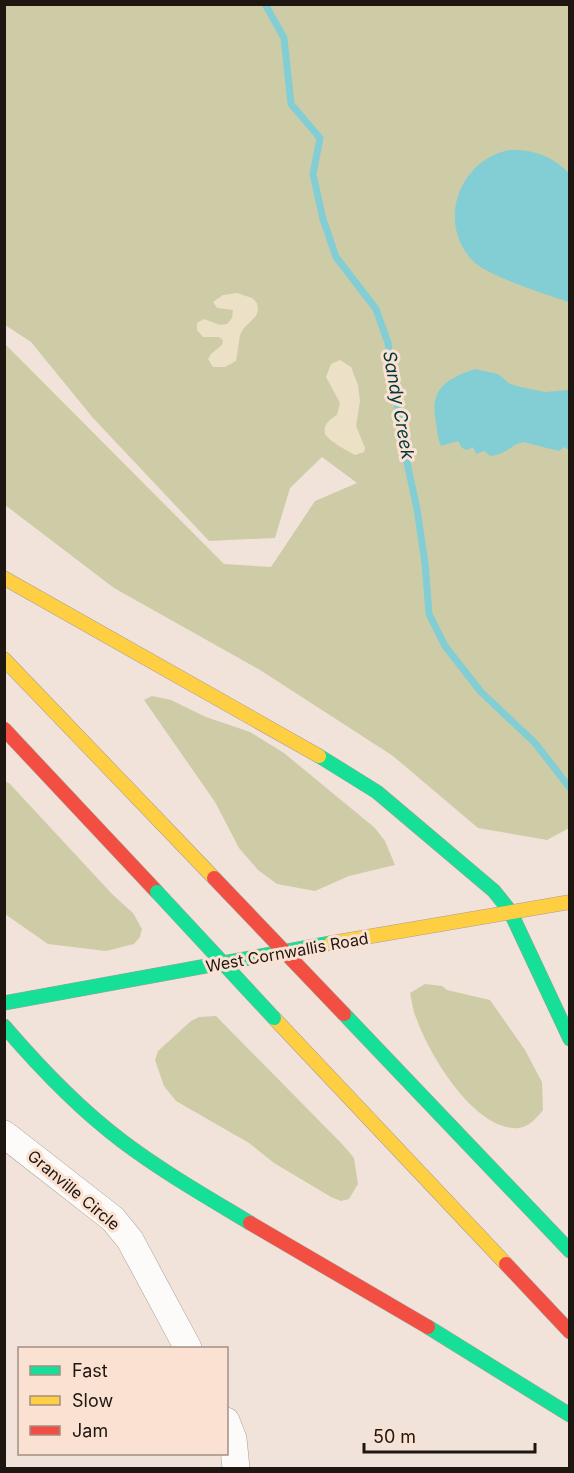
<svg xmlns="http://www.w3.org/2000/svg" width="574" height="1473" viewBox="0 0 574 1473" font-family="Inter,sans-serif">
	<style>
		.green { fill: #cecca6 }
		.sand { fill: #ece0c7 }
		.water { fill: #82ced4 }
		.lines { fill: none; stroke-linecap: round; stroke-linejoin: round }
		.stream { stroke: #82ced4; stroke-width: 7 }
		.street-casing { stroke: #a79d96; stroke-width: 28 }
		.fast-casing { stroke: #a79d96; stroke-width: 15 }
		.slow-casing { stroke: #a79d96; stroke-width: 15 }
		.jam-casing { stroke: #a79d96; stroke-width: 15 }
		.street { stroke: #fdfbf9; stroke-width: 27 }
		.fast { stroke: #16e098; stroke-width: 14 }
		.slow { stroke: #ffcf43; stroke-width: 14 }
		.jam { stroke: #f24e42; stroke-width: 14 }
		.fast-bridge-casing { stroke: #a79d96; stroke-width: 15; stroke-linecap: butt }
		.jam-bridge-casing { stroke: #a79d96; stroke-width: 15; stroke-linecap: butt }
		.fast-bridge { stroke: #16e098; stroke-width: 14 }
		.jam-bridge { stroke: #f24e42; stroke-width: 14 }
		.labels { text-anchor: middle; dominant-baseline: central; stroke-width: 6; stroke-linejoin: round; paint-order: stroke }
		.street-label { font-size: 16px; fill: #1e1610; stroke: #fae1d1 }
		.water-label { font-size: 18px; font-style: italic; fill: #00383d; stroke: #fae1d1 }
	</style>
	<rect width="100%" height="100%" fill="#f1e3da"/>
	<path class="green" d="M5 5H569V828L547 840 478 828 393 756 260 670 114 588 5 505 4 343 224 564 271 567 315 501 357 483 322 457 290 488 275 538 209 541 93 418 31 342 5 325Z
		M152 696 171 700 206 717 250 732 284 753 375 828 385 841 395 865 349 876 315 891 277 884 258 870 239 848 215 802 144 700Z
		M4 781 9 783 113 895 133 913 142 929 140 937 134 944 106 951 48 944 5 914Z
		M425 984 442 986 447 990 490 1000 525 1050 542 1082 543 1110C536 1119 526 1130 513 1128 472 1125 430 1056 417 1020 413 1012 412 1002 410 993Z
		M216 1016 343 1145 354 1158 358 1184 349 1199 341 1201 331 1197 274 1163 249 1143 176 1101 164 1086 155 1060 158 1051 191 1021 199 1017Z"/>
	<path class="sand" d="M237 293 252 298 257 303 258 310 256 316 243 329 240 335 236 361 225 367H213L208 359 211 354 222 345 223 340 219 337H203L197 330V323L204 319 220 325 227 324 232 318 233 310 217 308 213 302 223 295Z
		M340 360 351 367 358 385 360 401 356 426 365 448 364 452 355 455C346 450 330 442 325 434 323 424 329 420 337 415L340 403 326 377 331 364Z"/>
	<path class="water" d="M509 150C533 149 552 156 569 173V302C546 294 489 277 473 261 436 223 459 160 509 150Z
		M475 369 498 374 510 384 521 387 545 392 569 390V450L564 447 559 451 523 442C510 445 508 454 490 456L484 451 476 454 473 447 467 450 462 448 458 441 441 446C438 439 437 431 436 423 429 389 446 379 475 369Z"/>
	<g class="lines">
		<path class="stream" d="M265 4 284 38 291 104 320 138 313 174 323 219 336 257 376 309 388 343 403 444 417 509 425 563 429 614 445 646 481 692 535 743 570 788"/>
		<defs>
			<path id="street" d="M4 1134 113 1219 130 1240 188 1348
				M226 1421 233 1439 236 1468"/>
			<path id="fast" d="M319 756 377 792 494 891 510 911 570 1039
				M4 1003 331 943
				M344 1014 570 1251
				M4 1026C40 1068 78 1108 122 1141 163 1172 207 1197 250 1223
				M428 1327 570 1415"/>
			<path id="slow" d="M4 578 319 756
				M4 659 214 878
				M331 943 570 902
				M274 1018 506 1264"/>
			<path id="jam" d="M4 729 157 892
				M250 1223 428 1327
				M506 1264 570 1332"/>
		</defs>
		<use href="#street" class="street-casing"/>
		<use href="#fast" class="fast-casing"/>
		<use href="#slow" class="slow-casing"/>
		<use href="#jam" class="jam-casing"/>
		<use href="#street" class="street"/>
		<use href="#fast" class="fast"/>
		<use href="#slow" class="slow"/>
		<use href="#jam" class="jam"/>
		<defs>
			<path id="fast-bridge" d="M157 892 274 1018"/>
			<path id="jam-bridge" d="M214 878 344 1014"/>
		</defs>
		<use href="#fast-bridge" class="fast-bridge-casing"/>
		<use href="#jam-bridge" class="jam-bridge-casing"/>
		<use href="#fast-bridge" class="fast-bridge"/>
		<use href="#jam-bridge" class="jam-bridge"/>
	</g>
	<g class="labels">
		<g class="street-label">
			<text transform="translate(287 952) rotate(-10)">West Cornwallis Road</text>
			<text transform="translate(74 1190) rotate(40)">Granville Circle</text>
		</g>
		<g class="water-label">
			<text transform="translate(399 405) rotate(80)">Sandy Creek</text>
		</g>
	</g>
	<rect width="574" height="1473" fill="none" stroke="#1e1610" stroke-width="12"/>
	<rect x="18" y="1347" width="210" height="108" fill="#fae1d1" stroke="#a29084" stroke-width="1.5"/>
	<rect x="30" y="1366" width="30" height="9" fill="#16e098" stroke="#a29084" stroke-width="1.5"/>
	<text x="72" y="1377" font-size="18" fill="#1e1610">Fast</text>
	<rect x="30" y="1396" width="30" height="9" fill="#ffcf43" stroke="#a29084" stroke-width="1.5"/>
	<text x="72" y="1407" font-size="18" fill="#1e1610">Slow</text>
	<rect x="30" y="1426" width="30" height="9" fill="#f24e42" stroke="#a29084" stroke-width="1.5"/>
	<text x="72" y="1437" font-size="18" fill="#1e1610">Jam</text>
	<path d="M364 1443v9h171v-9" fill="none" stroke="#1e1610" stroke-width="3"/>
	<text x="373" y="1443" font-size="18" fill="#1e1610" stroke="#fae1d1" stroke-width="4.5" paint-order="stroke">50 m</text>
</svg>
